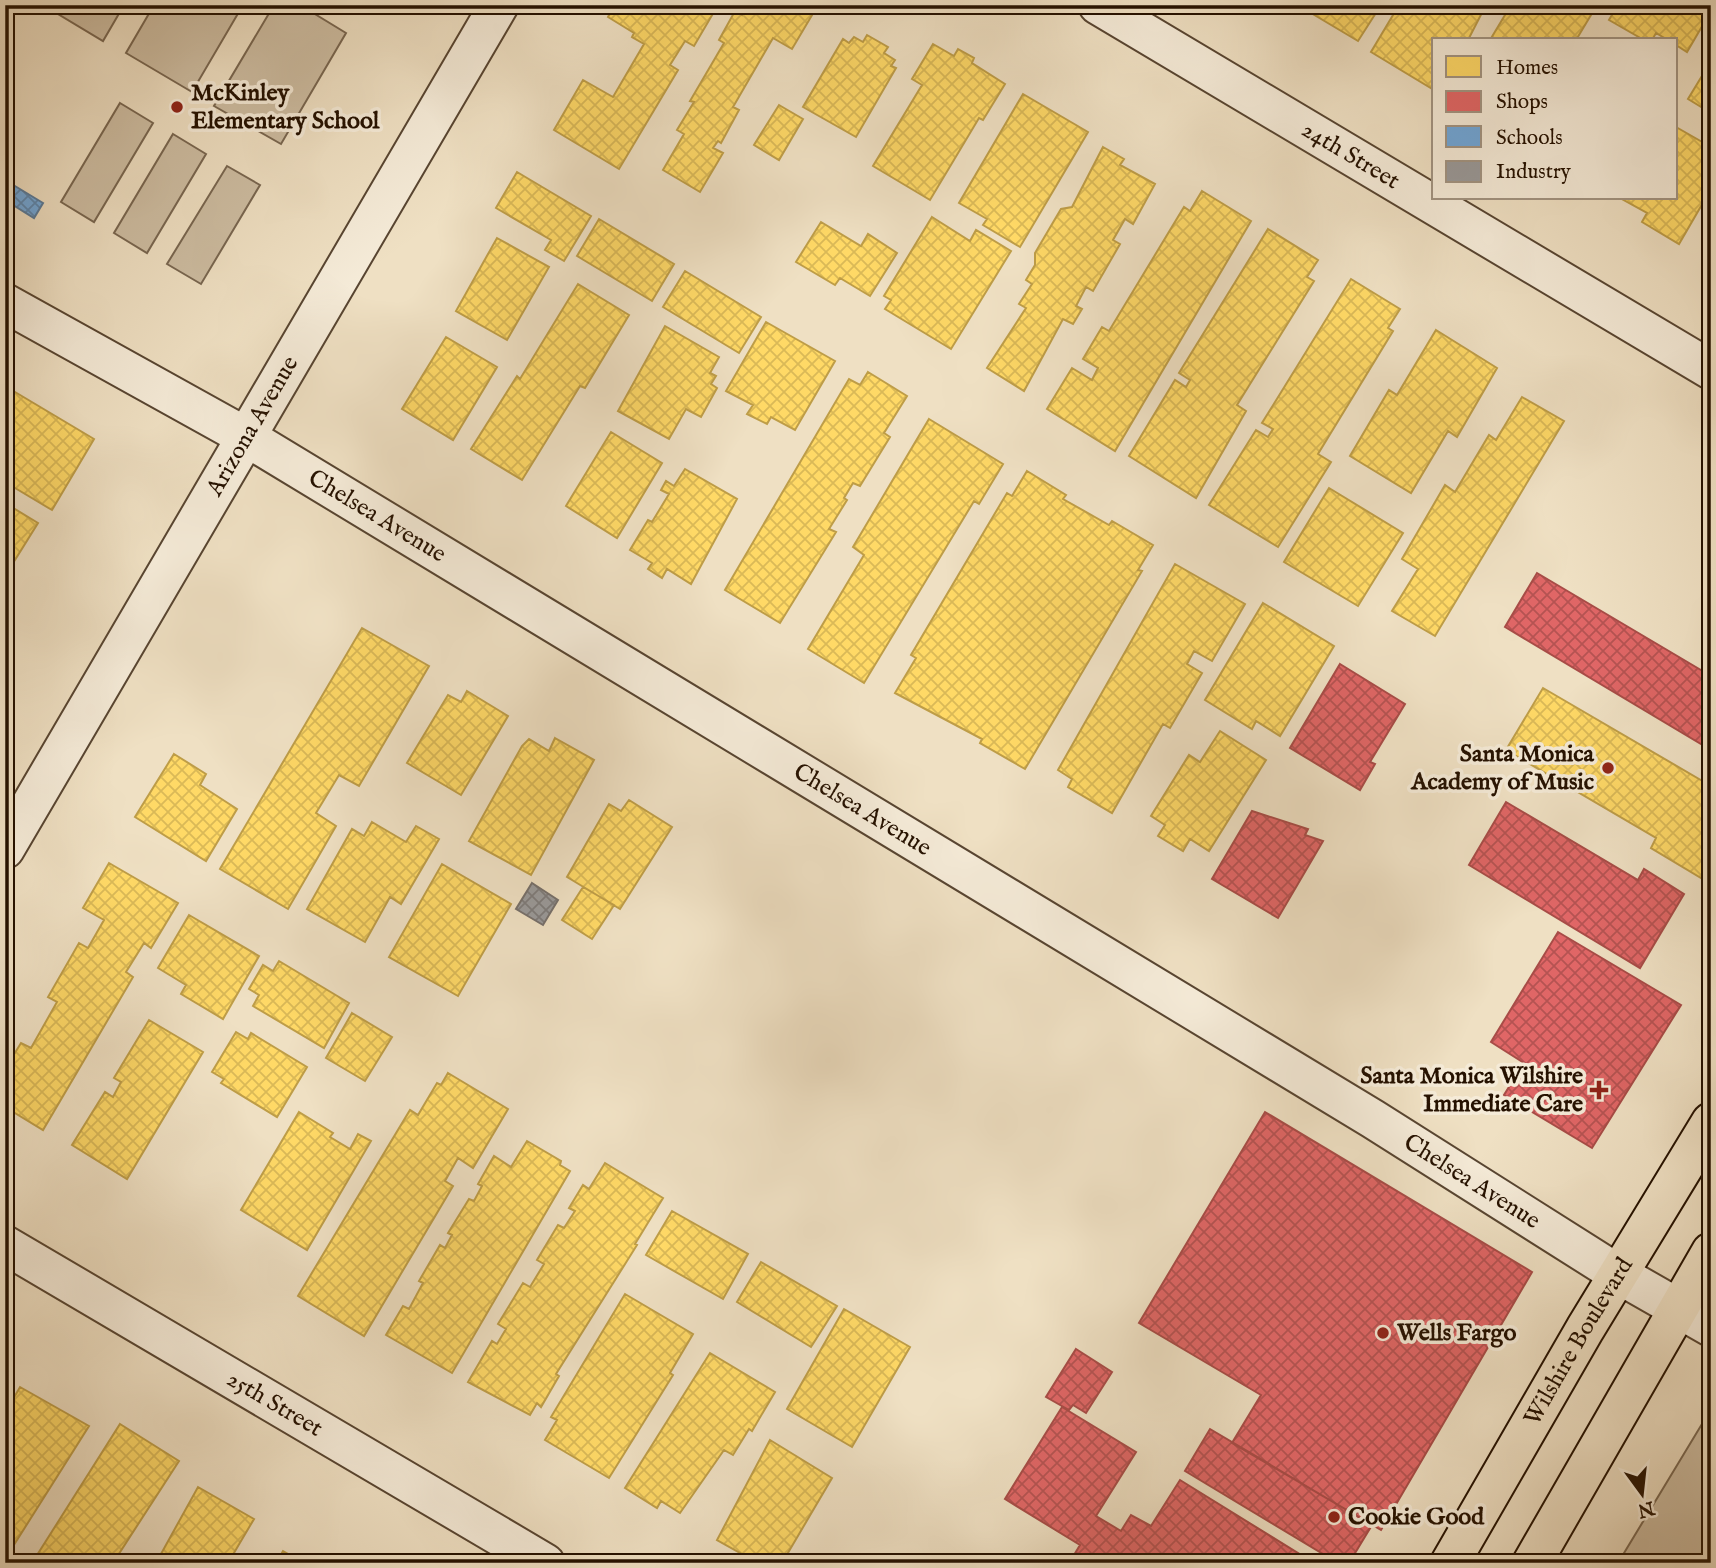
<svg xmlns="http://www.w3.org/2000/svg" width="1716" height="1568" viewBox="0 0 1716 1568" font-family="'IM FELL English',serif">
	<style>
		.green { fill: #cdbda2; stroke: #796751; stroke-width: 2 }
		.homes { fill: url(#homes-cross-hatch); stroke: #be9d47; stroke-width: 2 }
		.shops { fill: url(#shops-cross-hatch); stroke: #a84c47; stroke-width: 2 }
		.schools { fill: url(#schools-cross-hatch); stroke: #597b9a; stroke-width: 2 }
		.industry { fill: url(#industry-cross-hatch); stroke: #76706b; stroke-width: 2 }
		.lines { fill: none; stroke-linecap: round; stroke-linejoin: round }
		.street-casing { stroke: #584531; stroke-width: 42 }
		.primary-casing { stroke: #251100; stroke-width: 42 }
		.street { stroke: #f5ebd8; stroke-width: 38 }
		.primary { stroke: #efe0c3; stroke-width: 38 }
		.poi-dot { fill: #8f2418; stroke: #f5ebd8; stroke-width: 2.5 }
		.labels { text-anchor: middle; dominant-baseline: central; stroke-width: 7; stroke-linejoin: round; paint-order: stroke }
		.poi-label { font-size: 24px; font-weight: bold; fill: #251100; stroke: #f5ebd8; text-anchor: start }
		.street-label { font-size: 24px; fill: #251100; stroke: #f5ebd8 }
	</style>
	<defs>
		<pattern id="homes-cross-hatch" width="8" height="8" patternUnits="userSpaceOnUse" patternTransform="scale(1.75)"><rect width="8" height="8" fill="#ffd966"/><path d="M0 0l8 8M0 8l8-8" fill="none" stroke="#dab957"/></pattern>
		<pattern id="shops-cross-hatch" width="8" height="8" patternUnits="userSpaceOnUse" patternTransform="scale(1.75)"><rect width="8" height="8" fill="#e06666"/><path d="M0 0l8 8M0 8l8-8" fill="none" stroke="#b55352"/></pattern>
		<pattern id="schools-cross-hatch" width="8" height="8" patternUnits="userSpaceOnUse" patternTransform="scale(1.75)"><rect width="8" height="8" fill="#6fa8dc"/><path d="M0 0l8 8M0 8l8-8" fill="none" stroke="#5b87b0"/></pattern>
		<pattern id="industry-cross-hatch" width="8" height="8" patternUnits="userSpaceOnUse" patternTransform="scale(1.75)"><rect width="8" height="8" fill="#999"/><path d="M0 0l8 8M0 8l8-8" fill="none" stroke="#7d7b7a"/></pattern>
	</defs>
	<rect width="100%" height="100%" fill="#efe0c3"/>
	<filter id="stains"><feTurbulence type="fractalNoise" baseFrequency=".00286" numOctaves="4"/><feColorMatrix values="0 0 0 0 .2 0 0 0 0 .09 0 0 0 0 .02 0 0 0 .5 -.17"/></filter>
	<radialGradient id="worn" r=".72"><stop offset=".6" stop-color="#630" stop-opacity="0"/><stop offset="1" stop-color="#630" stop-opacity=".3"/></radialGradient>
	<path class="green" d="M43 5H124L103 41Z
		M154 5H243L192 92 126 53Z
		M274 5H300L346 33 281 144 214 106Z
		M120 103 153 123 94 222 61 202Z
		M173 134 206 154 147 253 114 233Z
		M227 166 260 185 201 284 167 264Z
		M1711 1409V1563H1618Z"/>
	<path class="homes" d="M615 5H718L694 46 685 41 670 65 678 70 619 169 554 130 583 80 613 97 644 44 632 37 634 33 608 17Z
		M747 5H818L792 49 773 38 733 107 739 110 721 143 718 141 713 148 723 153 700 192 663 170 684 134 677 130 694 102 690 101 724 43 719 40 735 11 742 15Z
		M1316 5H1381L1358 41 1311 13Z
		M1399 5H1486L1468 40H1434V90L1371 52Z
		M1511 5H1597L1576 40H1490Z
		M1618 5H1711V11L1687 52 1676 45V40H1668L1656 33 1652 40H1644L1609 20Z
		M867 35 888 47 884 53 895 60 891 66 896 68 856 137 803 107 843 39 849 43 854 37 863 42Z
		M933 44 954 56 958 49 974 58 972 63 1005 84 983 120 979 118 930 200 873 166 922 85 912 79Z
		M1711 61V113L1688 99Z
		M1023 94 1088 132 1020 247 983 225 987 219 959 203Z
		M779 105 803 119 779 160 754 145Z
		M1676 127 1711 147V189L1679 244 1642 222 1647 213 1620 198H1676Z
		M1103 147 1124 159 1120 165 1155 184 1133 224 1125 219 1113 240 1120 244 1093 291 1086 287 1076 306 1082 309 1073 324 1063 319 1024 391 987 368 1026 308 1019 304 1032 284 1026 280 1035 265V253L1061 209 1072 207Z
		M517 172 591 216 564 261 545 250 551 240 496 208Z
		M1202 191 1251 221 1115 451 1047 409 1072 368 1092 380 1098 368 1083 359 1102 327 1109 331 1184 207 1190 211Z
		M932 217 970 241 976 230 1011 251 951 349 885 309 891 300 884 296Z
		M599 219 674 264 652 301 577 256Z
		M821 222 861 246 868 234 897 253 870 296 840 278 835 285 796 262Z
		M1268 229 1318 260 1307 277 1314 281 1237 405 1246 411 1196 498 1129 456 1175 380 1186 387 1190 380 1179 373Z
		M497 238 549 267 507 340 456 311Z
		M685 271 761 317 739 353 663 307Z
		M1351 279 1400 309 1388 328 1393 331 1318 454 1331 462 1278 547 1209 505 1256 430 1268 437 1273 429 1262 423Z
		M578 284 629 315 585 388 580 386 522 480 471 449 517 376 520 379Z
		M766 322 835 361 795 430 771 417 767 424 747 414 753 405 726 391Z
		M665 326 719 357 710 373 716 376 711 384 717 388 701 417 686 409 669 439 618 411Z
		M1436 330 1497 368 1457 437 1448 431 1411 493 1350 456 1389 390 1397 395Z
		M446 337 497 367 453 440 402 409Z
		M868 372 907 396 884 433 890 437 860 486 853 483 844 498 847 500 829 529 836 532 780 623 725 590 849 379 860 385Z
		M10 389 94 439 52 510 5 482V397Z
		M1522 397 1564 421 1435 636 1392 611 1418 569 1402 559 1445 485 1455 492 1489 435 1496 440Z
		M929 419 1003 464 979 504 974 501 864 683 808 649 864 555 853 547Z
		M611 432 662 463 617 538 566 506Z
		M685 469 737 499 691 584 667 569 662 578 648 569 652 563 630 550 648 520 652 522 669 494 661 490 666 481 674 486Z
		M1027 471 1066 495 1063 499 1109 525 1112 521 1153 545 1138 570 1142 571 1025 769 980 743 982 739 895 693 916 658 911 655 1007 493 1012 496Z
		M1329 488 1403 533 1358 606 1284 562Z
		M5 503 38 523 5 576Z
		M1175 564 1245 604 1212 661 1194 651 1187 664 1202 673 1170 728 1163 724 1112 813 1068 787 1072 779 1058 770Z
		M1263 603 1334 646 1280 736 1256 721 1252 729 1205 700Z
		M362 628 429 666 359 786 339 775 316 813 336 826 288 909 220 869Z
		M1543 688 1711 786V884L1651 848 1656 838 1506 750Z
		M467 691 508 716 461 795 407 763 448 695 461 702Z
		M1220 731 1266 760 1209 851 1190 839 1183 851 1158 836 1165 825 1151 816 1189 755 1200 762Z
		M555 738 594 760 531 875 469 841 522 746 529 739 549 751Z
		M174 754 206 774 200 785 237 809 206 861 135 817Z
		M629 800 672 827 620 909 567 877 609 804 621 811Z
		M372 822 406 842 416 826 439 839 401 904 390 897 365 942 307 909 352 829 364 836Z
		M109 863 178 903 151 948 144 943 126 972 133 977 43 1130 5 1107V1069L21 1043 31 1048 57 1002 48 997 79 943 88 948 104 920 83 908Z
		M442 864 511 904 458 996 389 957Z
		M583 887 614 905 592 939 562 920Z
		M189 915 259 956 223 1019 181 994 186 985 158 968Z
		M279 961 349 1003 324 1048 253 1006 259 995 249 989 263 965 273 971Z
		M352 1013 392 1037 365 1081 326 1058Z
		M149 1020 203 1052 127 1179 72 1145 105 1092 113 1097 121 1082 114 1078Z
		M236 1032 248 1039 251 1033 307 1067 277 1117 221 1083 224 1079 212 1072Z
		M448 1073 508 1109 473 1168 458 1158 445 1181 453 1186 364 1336 298 1296 410 1110 418 1115 437 1083 441 1085Z
		M299 1112 333 1133 330 1137 350 1149 358 1134 371 1141 307 1250 241 1210Z
		M527 1141 561 1161 560 1165 570 1171 452 1373 386 1335 403 1306 409 1309 423 1283 419 1281 440 1245 445 1248 452 1235 448 1233 469 1199 474 1201 482 1186 478 1184 494 1156 511 1167Z
		M605 1163 663 1198 635 1244 637 1245 556 1374 559 1376 541 1407 537 1403 530 1415 468 1382 492 1341 497 1344 506 1329 498 1324 523 1283 530 1287 544 1264 537 1260 558 1225 564 1228 575 1211 569 1208 583 1185 589 1189Z
		M672 1211 748 1254 723 1299 646 1255Z
		M761 1262 837 1306 811 1347 737 1302Z
		M625 1294 693 1334 670 1373 673 1375 609 1478 545 1440 557 1420 551 1417Z
		M844 1309 910 1347 852 1447 787 1409Z
		M710 1353 775 1392 752 1431 749 1429 733 1455 724 1450 680 1513 661 1501 657 1508 625 1488Z
		M20 1387 89 1426 12 1548 5 1545V1413Z
		M120 1424 179 1461 113 1563H32Z
		M770 1440 832 1478 782 1563H758L717 1540Z
		M198 1487 254 1519 228 1563H156Z
		M283 1551 304 1563H276Z"/>
	<path class="shops" d="M1537 573 1711 676V750L1505 627Z
		M1340 664 1405 704 1370 762 1375 764 1360 790 1290 748Z
		M1506 802 1638 880 1644 869 1684 894 1640 968 1469 865Z
		M1252 811 1308 829 1305 835 1323 841 1278 918 1212 879Z
		M1558 932 1681 1005 1592 1148 1504 1095 1524 1063 1491 1042Z
		M1265 1112 1532 1272 1381 1530 1232 1443 1261 1395 1139 1323Z
		M1076 1349 1112 1372 1086 1413 1073 1405 1069 1410 1046 1397Z
		M1062 1407 1136 1452 1096 1516 1121 1531 1131 1515 1151 1526 1180 1480 1314 1563 1071 1560 1080 1545 1005 1499Z
		M1210 1429 1372 1525 1349 1563H1338L1185 1471Z"/>
	<path class="schools" d="M5 180 43 203 34 218 5 200Z"/>
	<path class="industry" d="M532 883 558 900 543 925 516 909Z"/>
	<g class="lines">
		<defs>
			<g id="street">
				<path id="s1" d="M1098 5 1711 370"/>
				<path id="s2" d="M5 303 248 438 1373 1119 1618 1274 1711 1327"/>
				<path id="s3" d="M5 849 499 5"/>
				<path id="s4" d="M5 1245 545 1563"/>
			</g>
			<g id="primary">
				<path id="s5" d="M1450 1563 1585 1329 1711 1122"/>
				<path d="M1532 1563 1711 1252"/>
			</g>
		</defs>
		<use href="#street" class="street-casing"/>
		<use href="#primary" class="primary-casing"/>
		<use href="#street" class="street"/>
		<use href="#primary" class="primary"/>
	</g>
	<g class="poi-dot">
		<circle cx="177" cy="107" r="7"/>
		<circle cx="1608" cy="768" r="7"/>
		<path d="M1595.5 1079.5h7v7h7v7h-7v7h-7v-7h-7v-7h7z"/>
		<circle cx="1383" cy="1333" r="7"/>
		<circle cx="1334" cy="1517" r="7"/>
	</g>
	<g class="labels">
		<g class="poi-label">
			<text x="191" y="93">McKinley<tspan x="191" dy="28">Elementary School</tspan></text>
			<text x="1594" y="754" text-anchor="end">Santa Monica<tspan x="1594" dy="28">Academy of Music</tspan></text>
			<text x="1583" y="1076" text-anchor="end">Santa Monica Wilshire<tspan x="1583" dy="28">Immediate Care</tspan></text>
			<text x="1397" y="1333">Wells Fargo</text>
			<text x="1348" y="1517">Cookie Good</text>
		</g>
		<g class="street-label">
			<text stroke="none"><textPath href="#s1" startOffset="294">24th Street</textPath></text>
			<text stroke="none"><textPath href="#s3" startOffset="490">Arizona Avenue</textPath></text>
			<text stroke="none"><textPath href="#s2" startOffset="429">Chelsea Avenue</textPath></text>
			<text stroke="none"><textPath href="#s2" startOffset="996">Chelsea Avenue</textPath></text>
			<text stroke="none"><textPath href="#s2" startOffset="1710">Chelsea Avenue</textPath></text>
			<text stroke="none"><textPath href="#s5" startOffset="256">Wilshire Boulevard</textPath></text>
			<text stroke="none"><textPath href="#s4" startOffset="313">25th Street</textPath></text>
		</g>
	</g>
	<rect width="1716" height="1568" fill="none" stroke="#efe0c3" stroke-width="28"/>
	<rect x="7" y="7" width="1702" height="1554" fill="none" stroke="#251100" stroke-width="3.5"/>
	<rect x="14" y="14" width="1688" height="1540" fill="none" stroke="#251100" stroke-width="2"/>
	<rect x="1432" y="38" width="245" height="161" fill="#f5ebd8" stroke="#a29482" stroke-width="2"/>
	<rect x="1446" y="56" width="35" height="21" fill="#ffd966" stroke="#a29482" stroke-width="2"/>
	<text x="1496" y="74" font-size="21" fill="#251100">Homes</text>
	<rect x="1446" y="91" width="35" height="21" fill="#e06666" stroke="#a29482" stroke-width="2"/>
	<text x="1496" y="108" font-size="21" fill="#251100">Shops</text>
	<rect x="1446" y="126" width="35" height="21" fill="#6fa8dc" stroke="#a29482" stroke-width="2"/>
	<text x="1496" y="144" font-size="21" fill="#251100">Schools</text>
	<rect x="1446" y="161" width="35" height="21" fill="#999999" stroke="#a29482" stroke-width="2"/>
	<text x="1496" y="178" font-size="21" fill="#251100">Industry</text>
	<g transform="translate(1642 1494) rotate(165)" stroke="#f5ebd8" stroke-width="5" paint-order="stroke">
	<path d="M0-5L12 26L0 18L-12 26Z" fill="#251100"/>
	<text y="-10" font-size="19" font-weight="bold" text-anchor="middle" fill="#251100">N</text>
	</g>
	<rect width="100%" height="100%" filter="url(#stains)"/>
	<rect width="100%" height="100%" fill="url(#worn)"/>
</svg>
